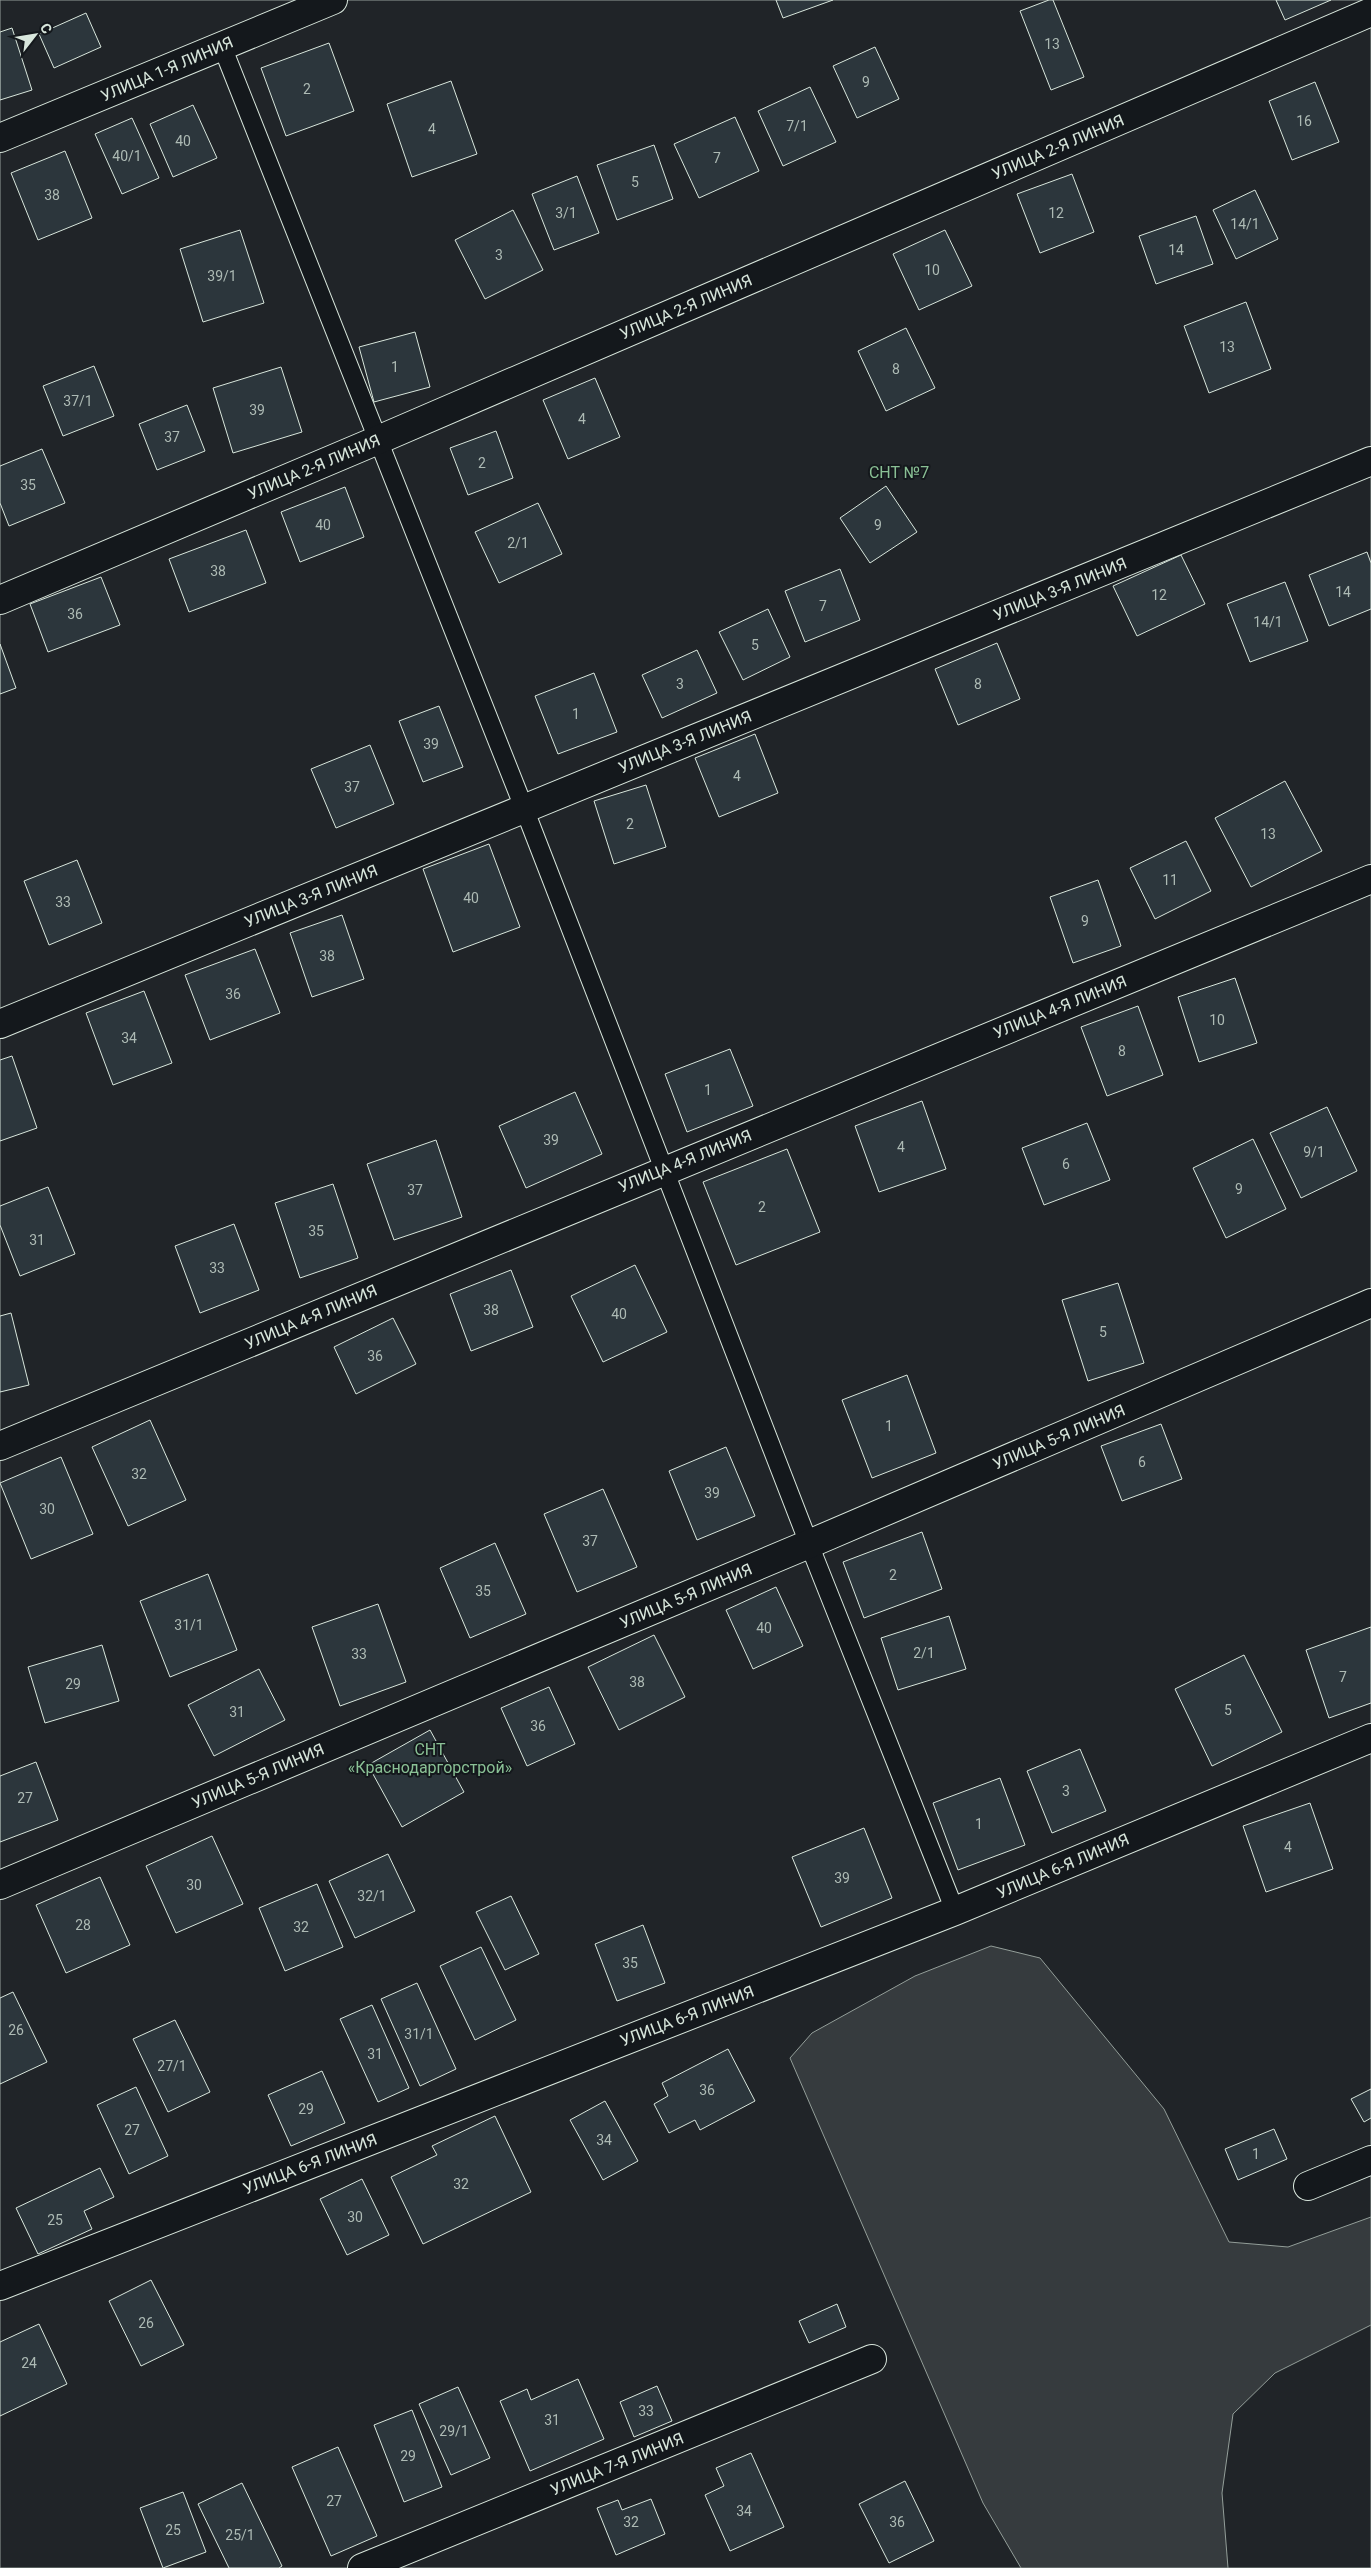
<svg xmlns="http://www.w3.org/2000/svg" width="1371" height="2568" viewBox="0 0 1371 2568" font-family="Roboto,sans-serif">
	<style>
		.green { fill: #202428; stroke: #939e99 }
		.water { fill: #363b3e; stroke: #939e99 }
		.building { fill: #2c363c; stroke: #d8e6dc }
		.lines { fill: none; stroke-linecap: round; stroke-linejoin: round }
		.lane-casing { stroke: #d8e6dc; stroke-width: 20 }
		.street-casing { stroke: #d8e6dc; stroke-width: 30 }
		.lane { stroke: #14181c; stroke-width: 18 }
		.street { stroke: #14181c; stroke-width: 28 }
		.labels { text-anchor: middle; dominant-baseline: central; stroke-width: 4; stroke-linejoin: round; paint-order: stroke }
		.number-label { font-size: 14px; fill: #adbab4 }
		.street-label { font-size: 16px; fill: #d8e6dc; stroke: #14181c }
		.park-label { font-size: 16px; fill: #8ac095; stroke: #14181c }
	</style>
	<rect width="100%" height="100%" fill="#14181c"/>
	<path class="green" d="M0 0H1371V2568H0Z"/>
	<path class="water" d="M991 1946 1040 1958 1164 2109 1229 2242 1288 2247 1371 2217V2325L1275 2373 1233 2414 1222 2493 1228 2568H1021L983 2503 790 2058 812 2033 915 1976Z"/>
	<path class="building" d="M776 0H833L783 18Z
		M1049 0H1053L1084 77 1051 90 1020 11Z
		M1276 0H1331L1285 20Z
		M86 13 101 47 54 68 39 34Z
		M12 28 32 90 0 100V32Z
		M329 43 354 111 286 136 261 68Z
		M875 47 899 99 857 118 833 66Z
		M451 81 477 154 412 177 387 104Z
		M1315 82 1339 142 1292 160 1269 101Z
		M810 87 836 142 783 166 758 111Z
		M193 105 217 158 173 177 150 124Z
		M735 117 759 171 699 198 674 144Z
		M132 118 159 178 122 194 95 134Z
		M654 145 673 199 617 220 597 165Z
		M65 151 92 218 38 240 11 173Z
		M1072 174 1094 232 1040 253 1017 194Z
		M577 176 599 233 554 250 532 194Z
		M1255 190 1278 239 1236 259 1213 210Z
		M513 210 543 270 485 299 455 240Z
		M1196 216 1213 264 1156 284 1139 236Z
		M240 230 264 303 203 322 180 249Z
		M945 230 972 286 919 310 893 254Z
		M1246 302 1271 369 1209 393 1184 326Z
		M906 328 935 388 886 411 858 351Z
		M415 332 430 387 374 402 359 347Z
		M94 366 114 416 63 436 43 386Z
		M281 367 302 432 233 453 213 388Z
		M595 378 620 437 568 459 543 400Z
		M187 405 205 451 157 470 139 424Z
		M496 431 513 478 468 495 450 448Z
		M42 449 65 503 9 526 0 503V466Z
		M886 486 917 532 870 563 840 518Z
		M345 487 364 537 300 562 281 512Z
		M538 503 562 554 499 583 475 532Z
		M246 530 266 583 189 612 169 559Z
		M1367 552 1371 563V609L1329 626 1309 575Z
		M1181 555 1205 604 1137 636 1113 586Z
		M840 569 860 620 805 642 785 591Z
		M101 577 120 625 48 652 30 604Z
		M1285 582 1308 641 1250 662 1227 604Z
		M768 609 790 657 743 680 719 632Z
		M997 643 1020 699 958 725 935 669Z
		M0 644 16 688 0 694Z
		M697 650 717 693 662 718 642 675Z
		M594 673 617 732 558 754 535 696Z
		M439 706 463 767 423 782 399 721Z
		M755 734 778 793 719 817 695 758Z
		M370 745 394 804 336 828 311 769Z
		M1285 781 1322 851 1251 887 1215 818Z
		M646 785 666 847 614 864 594 801Z
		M1186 841 1211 891 1155 919 1130 868Z
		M489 844 520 927 453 952 423 869Z
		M77 860 102 923 49 945 24 881Z
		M1098 880 1121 946 1073 963 1050 897Z
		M342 915 364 979 312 997 290 933Z
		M255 949 280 1013 210 1040 185 975Z
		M1235 978 1257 1043 1199 1062 1178 997Z
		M144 991 172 1063 113 1085 86 1013Z
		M1138 1006 1163 1075 1107 1096 1081 1027Z
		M730 1049 753 1106 687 1132 665 1074Z
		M12 1056 37 1128 0 1141V1060Z
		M575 1092 602 1154 526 1188 499 1126Z
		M922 1101 946 1169 879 1192 855 1126Z
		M1327 1107 1357 1171 1301 1198 1270 1133Z
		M1087 1123 1110 1180 1044 1205 1022 1148Z
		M1253 1139 1286 1209 1226 1238 1193 1168Z
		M436 1140 462 1217 394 1240 367 1164Z
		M787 1149 820 1232 736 1265 703 1182Z
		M333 1184 358 1258 300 1278 275 1203Z
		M48 1187 75 1254 20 1276 0 1225V1206Z
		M234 1224 259 1290 200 1313 175 1246Z
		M635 1265 667 1332 603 1362 571 1296Z
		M511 1270 533 1327 471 1351 450 1294Z
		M1118 1283 1144 1363 1088 1381 1062 1300Z
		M11 1313 29 1385 0 1392V1316Z
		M393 1318 416 1364 356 1394 334 1347Z
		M907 1375 936 1453 872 1478 842 1400Z
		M150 1420 186 1500 128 1526 92 1447Z
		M1161 1424 1182 1479 1122 1501 1101 1446Z
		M726 1447 755 1516 697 1540 669 1471Z
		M61 1457 93 1534 31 1559 0 1483Z
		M603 1489 637 1567 577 1592 544 1514Z
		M922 1532 942 1589 864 1618 843 1562Z
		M495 1543 526 1614 470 1638 440 1568Z
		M208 1574 237 1650 170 1677 140 1601Z
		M776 1587 803 1646 753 1669 726 1610Z
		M378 1604 406 1682 340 1706 312 1627Z
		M949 1616 966 1669 898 1690 881 1638Z
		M1371 1627V1703L1329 1718 1306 1650Z
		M654 1635 685 1697 619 1730 588 1667Z
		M102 1645 119 1701 45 1723 28 1667Z
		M1244 1655 1282 1732 1212 1766 1175 1689Z
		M259 1669 285 1720 214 1756 188 1705Z
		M549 1687 575 1744 527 1766 501 1708Z
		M430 1730 464 1792 402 1827 368 1765Z
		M1080 1749 1106 1811 1052 1833 1027 1771Z
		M36 1762 58 1820 0 1842V1776Z
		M1000 1778 1025 1845 958 1870 933 1803Z
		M1310 1803 1333 1869 1266 1892 1243 1826Z
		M864 1828 892 1898 821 1927 792 1857Z
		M212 1836 243 1904 176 1933 146 1866Z
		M388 1854 415 1911 355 1938 329 1881Z
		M100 1877 130 1945 66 1973 36 1905Z
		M317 1884 343 1947 285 1971 259 1908Z
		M511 1896 539 1954 505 1970 476 1912Z
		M643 1925 665 1983 617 2001 595 1944Z
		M481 1947 516 2020 475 2040 440 1966Z
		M417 1983 456 2069 420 2086 381 1999Z
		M13 1992 47 2062 0 2084V1998Z
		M372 2005 409 2088 378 2102 340 2019Z
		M175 2020 210 2092 168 2112 133 2039Z
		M728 2049 755 2101 700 2130 695 2120 669 2133 654 2104 668 2096 662 2083Z
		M322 2071 345 2123 291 2146 268 2095Z
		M136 2087 168 2156 129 2174 97 2105Z
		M1371 2089V2118L1364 2122 1351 2099Z
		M605 2101 638 2161 603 2180 570 2120Z
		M495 2116 531 2192 423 2244 391 2177 437 2155 432 2146Z
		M1274 2129 1287 2159 1238 2180 1225 2149Z
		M100 2168 114 2197 84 2211 92 2229 38 2254 16 2208Z
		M362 2179 389 2235 347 2255 320 2199Z
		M151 2280 184 2345 141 2366 109 2301Z
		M837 2304 846 2327 809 2343 799 2321Z
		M39 2324 67 2384 0 2416V2342Z
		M578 2379 604 2439 530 2471 500 2401 527 2389 531 2400Z
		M657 2386 672 2421 634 2437 620 2402Z
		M458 2387 490 2458 451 2475 419 2404Z
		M412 2410 442 2487 404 2502 374 2425Z
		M338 2447 377 2536 331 2556 292 2467Z
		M751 2453 784 2527 730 2551 705 2495 724 2486 716 2468Z
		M905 2481 934 2541 889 2563 859 2504Z
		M242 2483 282 2566 279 2568H229L198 2504Z
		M183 2492 206 2552 163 2568 140 2508Z
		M651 2499 665 2534 616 2555 597 2508 618 2500 622 2510Z"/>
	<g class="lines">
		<defs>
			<path id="lane" d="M222 46 524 808 809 1544 955 1911"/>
			<path id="street" d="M0 138 333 0
				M0 600 378 440 1371 12
				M0 1024 1371 461
				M0 1446 1371 879
				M0 1885 809 1544 1371 1303
				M1308 2186 1371 2160
				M0 2286 955 1911 1371 1738
				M362 2568 872 2359"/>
		</defs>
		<use href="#lane" class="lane-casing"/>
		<use href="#street" class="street-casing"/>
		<use href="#lane" class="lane"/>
		<use href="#street" class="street"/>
	</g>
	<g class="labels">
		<g class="number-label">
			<text x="1052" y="44">13</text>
			<text x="866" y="82">9</text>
			<text x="307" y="89">2</text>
			<text x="1304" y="121">16</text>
			<text x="797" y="126">7/1</text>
			<text x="432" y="129">4</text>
			<text x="183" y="141">40</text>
			<text x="127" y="156">40/1</text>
			<text x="717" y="158">7</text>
			<text x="635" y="182">5</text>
			<text x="52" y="195">38</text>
			<text x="566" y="213">3/1</text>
			<text x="1056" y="213">12</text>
			<text x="1245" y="224">14/1</text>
			<text x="1176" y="250">14</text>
			<text x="499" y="255">3</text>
			<text x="932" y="270">10</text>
			<text x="222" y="276">39/1</text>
			<text x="1227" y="347">13</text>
			<text x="395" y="367">1</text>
			<text x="896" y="369">8</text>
			<text x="78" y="401">37/1</text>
			<text x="257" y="410">39</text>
			<text x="582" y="419">4</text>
			<text x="172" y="437">37</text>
			<text x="482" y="463">2</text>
			<text x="28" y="485">35</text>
			<text x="323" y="525">40</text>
			<text x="878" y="525">9</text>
			<text x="518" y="543">2/1</text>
			<text x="218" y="571">38</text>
			<text x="1343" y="592">14</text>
			<text x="1159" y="595">12</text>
			<text x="823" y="606">7</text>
			<text x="75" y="614">36</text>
			<text x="1268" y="622">14/1</text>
			<text x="755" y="645">5</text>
			<text x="680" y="684">3</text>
			<text x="978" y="684">8</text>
			<text x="576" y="714">1</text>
			<text x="431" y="744">39</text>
			<text x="737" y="776">4</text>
			<text x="352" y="787">37</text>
			<text x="630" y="824">2</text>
			<text x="1268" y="834">13</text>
			<text x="1170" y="880">11</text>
			<text x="471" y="898">40</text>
			<text x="63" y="902">33</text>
			<text x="1085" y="921">9</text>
			<text x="327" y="956">38</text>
			<text x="233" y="994">36</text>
			<text x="1217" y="1020">10</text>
			<text x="129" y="1038">34</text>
			<text x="1122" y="1051">8</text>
			<text x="708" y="1090">1</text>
			<text x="551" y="1140">39</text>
			<text x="901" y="1147">4</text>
			<text x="1314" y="1152">9/1</text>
			<text x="1066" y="1164">6</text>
			<text x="1239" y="1189">9</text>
			<text x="415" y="1190">37</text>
			<text x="762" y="1207">2</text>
			<text x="316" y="1231">35</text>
			<text x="37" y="1240">31</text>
			<text x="217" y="1268">33</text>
			<text x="491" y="1310">38</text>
			<text x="619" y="1314">40</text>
			<text x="1103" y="1332">5</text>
			<text x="375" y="1356">36</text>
			<text x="889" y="1426">1</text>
			<text x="1142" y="1462">6</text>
			<text x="139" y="1474">32</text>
			<text x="712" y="1493">39</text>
			<text x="47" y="1509">30</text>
			<text x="590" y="1541">37</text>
			<text x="893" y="1575">2</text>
			<text x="483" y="1591">35</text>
			<text x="189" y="1625">31/1</text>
			<text x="764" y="1628">40</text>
			<text x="924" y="1653">2/1</text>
			<text x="359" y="1654">33</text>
			<text x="1343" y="1677">7</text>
			<text x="637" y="1682">38</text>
			<text x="73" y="1684">29</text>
			<text x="1228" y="1710">5</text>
			<text x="237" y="1712">31</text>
			<text x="538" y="1726">36</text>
			<text x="1066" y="1791">3</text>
			<text x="25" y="1798">27</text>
			<text x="979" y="1824">1</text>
			<text x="1288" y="1847">4</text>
			<text x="842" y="1878">39</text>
			<text x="194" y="1885">30</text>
			<text x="372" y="1896">32/1</text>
			<text x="83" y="1925">28</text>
			<text x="301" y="1927">32</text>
			<text x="630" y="1963">35</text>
			<text x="16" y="2030">26</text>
			<text x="419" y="2034">31/1</text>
			<text x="375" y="2054">31</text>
			<text x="172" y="2066">27/1</text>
			<text x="707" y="2090">36</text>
			<text x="306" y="2109">29</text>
			<text x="132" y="2130">27</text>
			<text x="604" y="2140">34</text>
			<text x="1256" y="2154">1</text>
			<text x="461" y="2184">32</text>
			<text x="355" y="2217">30</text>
			<text x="55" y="2220">25</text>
			<text x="146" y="2323">26</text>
			<text x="29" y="2363">24</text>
			<text x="646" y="2411">33</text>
			<text x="552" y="2420">31</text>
			<text x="454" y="2431">29/1</text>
			<text x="408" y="2456">29</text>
			<text x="334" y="2501">27</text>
			<text x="744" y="2511">34</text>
			<text x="631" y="2522">32</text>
			<text x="897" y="2522">36</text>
			<text x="173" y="2530">25</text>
			<text x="240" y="2535">25/1</text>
		</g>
		<g class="street-label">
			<text transform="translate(167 69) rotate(-23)">УЛИЦА 1-Я ЛИНИЯ</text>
			<text transform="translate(1058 147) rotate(-23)">УЛИЦА 2-Я ЛИНИЯ</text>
			<text transform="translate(686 307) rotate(-23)">УЛИЦА 2-Я ЛИНИЯ</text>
			<text transform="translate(314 467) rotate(-23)">УЛИЦА 2-Я ЛИНИЯ</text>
			<text transform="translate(1060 589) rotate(-22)">УЛИЦА 3-Я ЛИНИЯ</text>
			<text transform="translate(685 742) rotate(-22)">УЛИЦА 3-Я ЛИНИЯ</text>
			<text transform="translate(311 896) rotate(-22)">УЛИЦА 3-Я ЛИНИЯ</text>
			<text transform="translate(1060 1007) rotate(-22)">УЛИЦА 4-Я ЛИНИЯ</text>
			<text transform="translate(685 1161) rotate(-22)">УЛИЦА 4-Я ЛИНИЯ</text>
			<text transform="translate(311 1317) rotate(-23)">УЛИЦА 4-Я ЛИНИЯ</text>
			<text transform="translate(1059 1437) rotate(-23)">УЛИЦА 5-Я ЛИНИЯ</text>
			<text transform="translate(686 1596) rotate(-23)">УЛИЦА 5-Я ЛИНИЯ</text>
			<text transform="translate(258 1776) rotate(-23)">УЛИЦА 5-Я ЛИНИЯ</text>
			<text transform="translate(1063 1866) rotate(-23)">УЛИЦА 6-Я ЛИНИЯ</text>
			<text transform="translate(687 2016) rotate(-21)">УЛИЦА 6-Я ЛИНИЯ</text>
			<text transform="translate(310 2164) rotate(-21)">УЛИЦА 6-Я ЛИНИЯ</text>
			<text transform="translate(617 2464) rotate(-22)">УЛИЦА 7-Я ЛИНИЯ</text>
		</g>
		<g class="park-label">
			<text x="899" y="472">СНТ №7</text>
			<text x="430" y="1749">СНТ<tspan x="430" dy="18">«Краснодаргорстрой»</tspan></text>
		</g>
	</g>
	<g transform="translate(35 35) rotate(59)" stroke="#14181c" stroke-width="4" paint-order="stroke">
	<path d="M0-4L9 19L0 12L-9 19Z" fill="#d8e6dc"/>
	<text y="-8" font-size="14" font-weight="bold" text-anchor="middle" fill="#d8e6dc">С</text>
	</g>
</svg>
